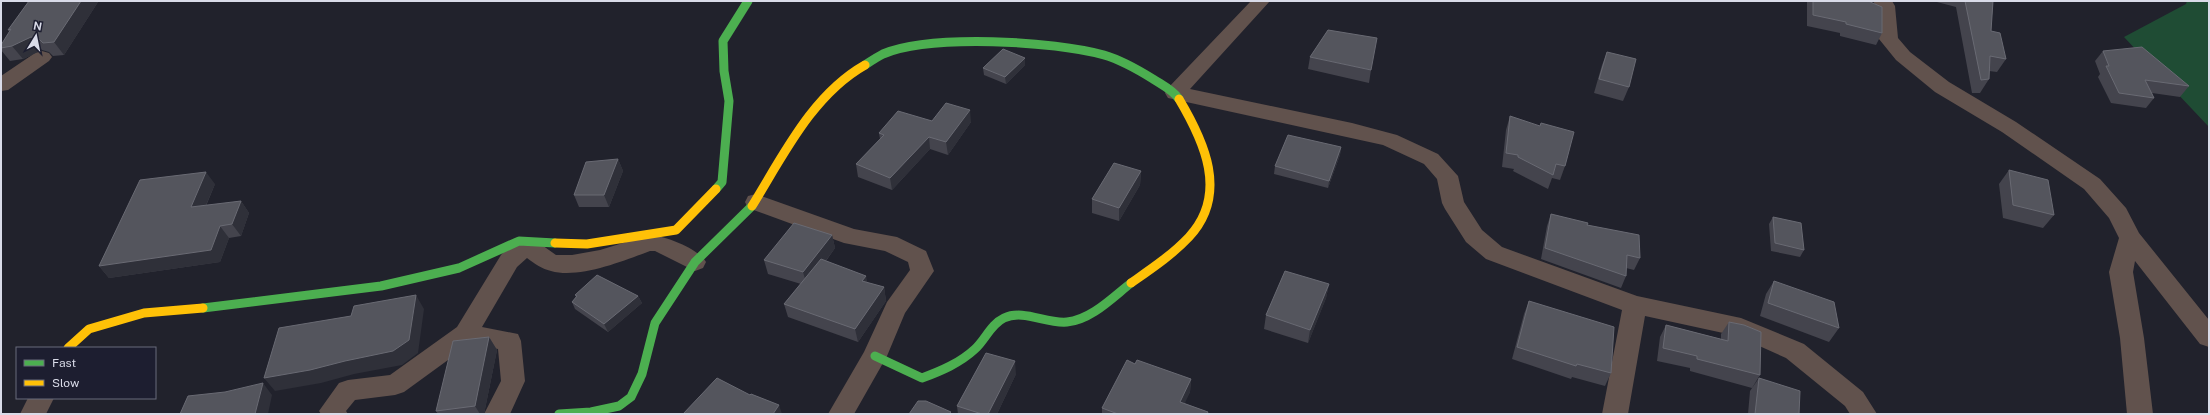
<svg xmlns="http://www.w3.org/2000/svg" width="2210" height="415" viewBox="0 0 2210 415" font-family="'Public Sans',sans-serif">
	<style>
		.green { fill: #1f4c34 }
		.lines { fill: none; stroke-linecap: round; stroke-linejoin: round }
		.street { fill: #61524d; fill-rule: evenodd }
		.fast { stroke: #4caf50; stroke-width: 9 }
		.slow { stroke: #ffc107; stroke-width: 9 }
		.wall { fill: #44444d }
		.shaded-wall { fill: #2f3039 }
		.building { fill: #54555d; stroke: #696a73 }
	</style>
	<rect width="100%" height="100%" fill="#21222c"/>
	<path class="green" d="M2187 1H2209V127L2124 37 2186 4Z"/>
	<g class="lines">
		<path class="street" d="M1251 1H1270L1190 89 1352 123 1397 135 1438 154 1458 176 1464 202 1482 230 1502 247 1637 296 1741 318 1804 344 1863 392 1877 414H1850L1845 406 1786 358 1737 336 1645 316 1628 414H1602L1622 310 1486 259 1466 242 1445 209 1442 203 1437 179 1424 164 1383 145 1168 98 1165 93 1168 88Z
			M1873 1H1892L1895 6 1898 38 1910 52 1949 82 2016 122 2100 179 2126 208 2139 233 2209 320V347L2200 344 2135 261 2133 272 2144 338 2153 414H2127L2120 338 2109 272 2119 238 2109 218 2084 189 2002 132 1935 92 1896 60 1879 39 1877 7Z
			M42 51 49 53 52 57 49 61 8 90 1 91V76L35 53Z
			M756 194 854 229 897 237 926 251 934 271 905 313 887 356 854 414H828L864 352 887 302 910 270 908 262 885 251 844 243 748 208 745 202 748 196Z
			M649 235C664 235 699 249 706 262L703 268 695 271 655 251H650C623 261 579 279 551 271 542 269 535 264 527 258L517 267 482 327 518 334 521 341 525 381 510 414H484L501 381 498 349 470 344 404 392 395 395 355 400 346 411 348 414H321L319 411 339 383 348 380 390 375 457 327 501 255 511 244 531 241 539 243 556 255H572L600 250Z
			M28 398H54L46 414H20Z"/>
		<path class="fast" d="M865 65C871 61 877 57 883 54 931 34 1054 41 1104 55 1121 60 1137 69 1153 79 1162 85 1173 90 1179 99
			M716 189 722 182 729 101 724 71 723 41 748 1
			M203 308 381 286 459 268 519 241 555 243
			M875 356 922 378C941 371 960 363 975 349 985 340 991 324 1004 318 1024 309 1046 324 1067 322 1091 320 1113 297 1131 283
			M559 414 591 412 619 406 631 397 642 374 655 323 695 262 752 206"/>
		<path class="slow" d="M752 206C783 156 812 95 865 65
			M555 243 587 244 676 230 716 189
			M1131 283C1151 269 1172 255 1189 237 1229 194 1204 141 1179 99
			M68 348 89 329 144 313 203 308"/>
	</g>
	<path class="wall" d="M29 1H97L98 2 64 55 53 56 49 52 42 50 23 59 10 61 1 50V45L10 32 8 30Z
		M1807 1H1868L1882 33 1876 45 1840 36V33L1807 26Z
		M1933 1H1993L1991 31 2006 59 1997 72 1989 71V79L1980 93H1972L1956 7Z
		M2103 51 2189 86 2180 97 2152 93 2154 98 2146 108 2111 103 2098 77 2100 74 2095 61Z
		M1607 52 1629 87 1623 101 1594 93 1602 65Z
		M1310 57 1371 70 1369 83 1308 69Z
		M1025 65 1006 84 984 75 983 68Z
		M1510 116 1565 166 1560 180 1552 178 1548 189 1513 171 1514 169 1502 167 1506 130Z
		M932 121 971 122 948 155 930 149 892 190 858 177 856 164 880 139 879 133Z
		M1341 147 1340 155 1328 188 1274 174 1275 166Z
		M618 159 623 171 609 207H579L574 195Z
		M2009 170 2054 215 2043 228 2003 218 1999 184Z
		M1141 171 1140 185 1119 221 1092 213V199Z
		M215 184 206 206 241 201 249 213 241 236 229 238 220 262 109 278 99 266Z
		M1551 214 1587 225 1640 258 1634 270 1626 268V276L1621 288 1541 259 1547 226Z
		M1773 217 1804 250 1800 257 1771 251 1769 224Z
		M832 235 835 248 826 261 868 283 884 287 886 301 858 342 788 317 784 304 801 284 768 274 764 260Z
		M1774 281 1839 328 1829 342 1760 316 1766 294Z
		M1329 284 1326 298 1308 343 1264 329 1266 315Z
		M575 295 638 296 642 303 608 332 575 309 572 302 576 297Z
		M1529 301 1611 373 1605 386 1572 377 1571 379 1512 359 1524 314Z
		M1729 322 1760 375 1752 388 1690 371V368L1657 361 1660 337 1666 325 1721 339V334Z
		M489 337 497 350 484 414H438L436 411Z
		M1135 364 1191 379 1190 392 1184 403 1208 412 1207 414H1102V408Z
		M1016 374 997 414H958L957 406Z
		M1759 378 1799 414H1748L1750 391Z"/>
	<path class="shaded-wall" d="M81 1H97L98 2 64 55 54 42Z
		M31 37 42 50 23 59 12 46Z
		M1025 58V65L1006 84 1005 77Z
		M970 110 971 122 948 155 946 142Z
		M929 137 930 149 892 190 890 178Z
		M1341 147 1340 155 1328 188 1329 181Z
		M618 159 623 171 609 207 604 195Z
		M1141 171 1140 185 1119 221V208Z
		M206 172 215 184 200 219 191 207Z
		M241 201 249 213 241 236 232 224Z
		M220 226 229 238 220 262 109 278 99 266Z
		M832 235 835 248 807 286 803 272Z
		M866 276 869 289 862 281Z
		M1329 284 1326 298 1308 343 1310 330Z
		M884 287 886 301 858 342 855 329Z
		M416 295 424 309 418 353 402 365 354 374 321 383 275 391 264 378Z
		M638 296 642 303 608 332 604 324Z
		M489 337 497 350 484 414H480L475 406Z
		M1015 361 1016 374 997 414H988Z
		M1191 379 1190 392 1180 414V402Z
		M263 383 272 395 268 414H255Z
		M779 405 782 414H773Z"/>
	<path class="building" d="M29 1H81L54 42 43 43 39 39 31 37 12 46 1 48V45L11 29 8 30Z
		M1813 1H1868L1882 7V33L1846 24V22L1813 15Z
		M1965 1H1993L1991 31 2000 33 2006 59 1990 56 1989 79 1981 80Z
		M1328 30 1377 38 1371 70 1310 57Z
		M2142 47 2189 86 2145 80 2154 98 2119 93 2106 66H2109L2103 51Z
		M1003 49 1025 58 1005 77 983 68Z
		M1607 52 1636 59 1629 87 1599 79Z
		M946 103 970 110 946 142 929 137 890 178 856 164 884 135 879 133 898 111 932 121Z
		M1510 116 1540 126 1541 123 1574 132 1565 166 1556 164 1553 175 1518 157V155L1506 153Z
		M1288 135 1341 147 1329 181 1275 166Z
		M618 159 604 195H574L586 162Z
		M1114 163 1141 171 1119 208 1092 199Z
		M2009 170 2048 180 2054 215 2013 205Z
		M206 172 191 207 241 201 232 224 220 226 211 250 99 266 140 180Z
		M1551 214 1588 223 1587 225 1639 235 1640 258 1627 255 1626 276 1545 248Z
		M1773 217 1801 223 1804 250 1775 243Z
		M794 223 832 235 803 272 764 260Z
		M821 259 866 276 862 281 884 287 855 329 784 304Z
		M1285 271 1329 284 1310 330 1266 315Z
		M597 275 638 296 604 324 572 302 577 296 575 295Z
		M1774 281 1834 302 1839 328 1768 303Z
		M416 295 409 340 393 351 345 361 310 370 264 378 279 328 351 316 354 306Z
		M1529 301 1614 327 1611 373 1577 364 1576 366 1517 347Z
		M1729 322 1744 325 1761 332 1760 375 1697 359V356L1663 348 1666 325 1728 341Z
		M489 337 475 406 436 411 453 341Z
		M986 353 1015 361 988 414H982L957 406Z
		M1127 360 1135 364 1137 360 1191 379 1180 402 1208 412 1207 414H1118L1102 408Z
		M717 378 750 395 751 394 779 405 773 414H683Z
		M1759 378 1800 391 1799 414H1755Z
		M263 383 255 414H180L188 396 225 392Z
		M918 401H926L951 412 949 414H909Z"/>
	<rect width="2210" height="415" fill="none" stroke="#d9dbe8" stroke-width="4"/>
	<rect x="16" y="347" width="140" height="52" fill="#1d1e30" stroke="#686a7a"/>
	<rect x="24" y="360" width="20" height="6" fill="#4caf50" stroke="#686a7a"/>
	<text x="52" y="367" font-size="12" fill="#d9dbe8">Fast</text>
	<rect x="24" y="380" width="20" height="6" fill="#ffc107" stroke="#686a7a"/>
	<text x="52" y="387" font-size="12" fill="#d9dbe8">Slow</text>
	<g transform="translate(36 36) rotate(10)" stroke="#1d1e30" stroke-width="3" paint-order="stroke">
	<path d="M0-3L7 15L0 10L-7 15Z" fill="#d9dbe8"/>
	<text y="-6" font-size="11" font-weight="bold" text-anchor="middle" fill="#d9dbe8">N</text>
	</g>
</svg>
